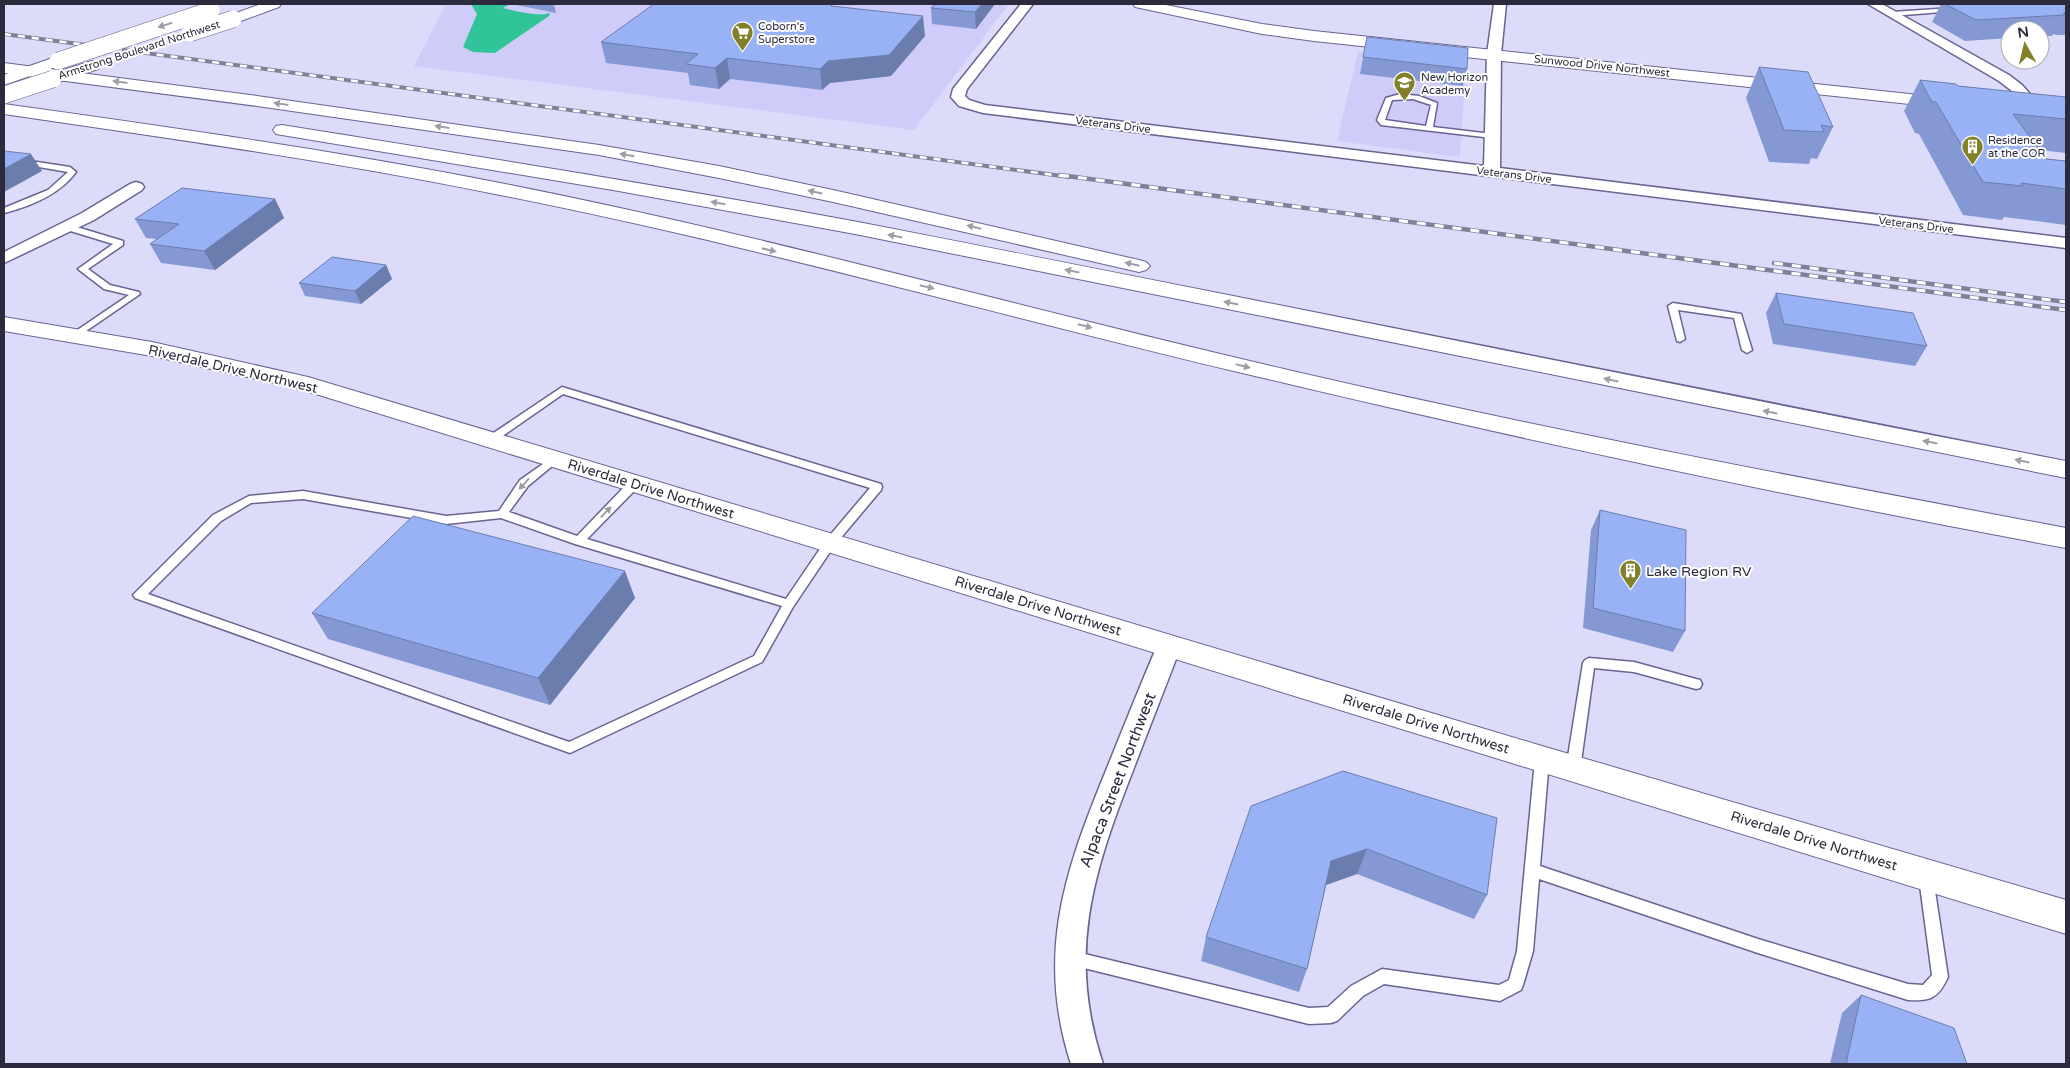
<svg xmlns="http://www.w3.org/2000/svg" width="2070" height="1068" viewBox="0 0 2070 1068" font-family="'Varela Round',sans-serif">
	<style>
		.built { fill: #cfccf9 }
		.water { fill: #32c499 }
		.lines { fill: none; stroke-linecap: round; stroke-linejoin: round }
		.lane-casing { stroke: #696491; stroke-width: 3 }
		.street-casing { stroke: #696491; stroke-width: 3 }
		.secondary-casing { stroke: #696491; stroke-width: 2 }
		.highway-casing { stroke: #696491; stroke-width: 2 }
		.lane { fill: #fff; fill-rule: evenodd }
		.street { fill: #fff; fill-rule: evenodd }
		.secondary { fill: #fff; fill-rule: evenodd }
		.highway { fill: #fff; fill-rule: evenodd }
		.rail-far1-casing { stroke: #818098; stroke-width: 4 }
		.rail-casing { stroke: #818098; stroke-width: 4.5 }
		.rail-far1 { stroke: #fff; stroke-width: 2.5; stroke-dasharray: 7; stroke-linecap: butt }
		.rail { stroke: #fff; stroke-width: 3; stroke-dasharray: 9; stroke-linecap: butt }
		.secondary-bridge-casing { stroke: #696491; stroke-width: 18; stroke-linecap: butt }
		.secondary-bridge { stroke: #fff; stroke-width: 17 }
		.wall { fill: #8499d4 }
		.shaded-wall { fill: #6b7dac }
		.building { fill: #99b2f6; stroke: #6b7dac }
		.oneway { fill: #a09fa8 }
		.labels { text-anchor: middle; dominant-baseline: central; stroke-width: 4; stroke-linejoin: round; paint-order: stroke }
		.far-poi-label { font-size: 11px; fill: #2c2a3d; stroke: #fff; text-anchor: start }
		.far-street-label { font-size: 11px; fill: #2c2a3d; stroke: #fff }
		.street-label { font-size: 14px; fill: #2c2a3d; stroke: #fff }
		.poi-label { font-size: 14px; fill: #2c2a3d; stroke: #fff; text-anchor: start }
		.near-street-label { font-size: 16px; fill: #2c2a3d; stroke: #fff }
	</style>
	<rect width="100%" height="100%" fill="#dcdbf9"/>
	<path class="built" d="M446 4H1009L914 130 414 66Z
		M1358 52 1466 64 1460 157 1337 141Z"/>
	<path class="water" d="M471 4H510L503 8C514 11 539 17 550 13L549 16 495 53 473 52 463 47 477 14Z"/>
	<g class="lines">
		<defs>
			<path id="lane" d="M1952 8 1955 10 1954 11 1892 16 1889 14 1892 12Z
				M1400 94 1419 96 1437 103 1433 127 1492 134 1496 136 1492 138 1381 125 1377 120 1386 98ZM1413 99 1431 105 1426 126 1385 120 1392 100Z
				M4 157 70 167 76 172C59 195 31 206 4 213V208L48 190 68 172 4 161Z
				M64 225H70L123 241V245L88 269 110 285 139 292 140 294 76 338 71 335 73 333 129 295 104 289 78 269 113 244 64 229Z
				M1673 303 1741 314 1752 350 1747 353 1742 350 1734 318 1678 310 1685 339 1680 342 1677 341 1668 306Z
				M562 387 881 484 882 487 881 490 834 546 793 607 762 662 570 753 135 598 133 595 213 515 249 496 303 491 446 516 499 511 520 480 553 457 557 458 558 460 557 462 528 486 509 512 577 536 630 481H638L639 484 638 487 587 539 786 599 826 540 870 488 563 394 494 442H486L485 440 486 438ZM303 499 446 524 501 518 575 544 782 606 754 656 569 742 148 594 221 521 251 503Z
				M1589 658 1634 662 1696 679 1700 680 1702 684 1700 688 1696 689 1634 672 1594 668 1580 769 1578 773 1573 775 1568 773 1566 769 1583 663 1585 660Z
				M1542 754 1547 756 1549 760 1540 866 1758 939 1908 984 1923 985 1932 975 1919 878 1921 873 1926 871 1931 873 1933 878 1948 977C1938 999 1930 1001 1908 1000L1758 953 1539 879 1533 951 1523 985 1521 990 1500 1001 1384 984 1363 996 1337 1021 1331 1023 1309 1024 1072 965 1067 963 1064 958 1067 953 1072 951 1309 1008 1328 1007 1351 986 1382 969 1499 985 1509 980 1517 951 1535 760 1537 756Z"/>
			<path id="street" d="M1021 4H1033L967 89 965 96 969 100 985 105 1484 166 1487 54 1494 4H1506L1501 54 1500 168 2066 238V248L983 113 959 106 951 97 953 89Z
				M1868 4H1882L2009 75 2022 85 2047 113 2045 116H2035L2012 91 1999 81Z
				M136 182 142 184 144 187 142 190 94 220 4 263V252L82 213 130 184Z
				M1169 637 1178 639 1181 646C1165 688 1148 731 1132 773 1092 875 1067 956 1103 1064H1071C1036 956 1064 873 1105 773 1122 731 1139 688 1157 646L1160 639Z"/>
			<path id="secondary" d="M261 4H281L279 7 238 22H228L225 19 228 16Z
				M1133 4H1161L1262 24 1314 31 1947 98 1953 99 1956 103 1953 107 1947 108 1314 41 1262 34 1140 8 1135 7Z
				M58 56 64 58 66 61 64 64 4 85V75Z
				M92 61 98 63 100 66 98 69 53 84 47 83 45 79 47 75Z
				M4 317 152 342 308 377 1542 746 2066 900V934L293 387 152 356 4 331Z"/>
			<path id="highway" d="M4 63 257 96 599 145 719 166 833 190 1139 260 1146 262 1150 266 1146 270 1139 272 833 202 719 178 599 155 257 106 4 73Z
				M4 104C168 127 332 150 495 182 762 234 1024 309 1288 370 1546 430 1806 479 2066 528V548C1806 500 1546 445 1289 384 1024 323 762 246 495 194 332 161 168 138 4 114Z
				M282 125C474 156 666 186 858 222 1261 300 1663 384 2066 461V478L855 234 613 190 276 134 273 130 276 126Z"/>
		</defs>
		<use href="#lane" class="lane-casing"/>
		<use href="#street" class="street-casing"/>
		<use href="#secondary" class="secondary-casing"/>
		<use href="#highway" class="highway-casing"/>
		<use href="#lane" class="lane"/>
		<use href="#street" class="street"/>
		<use href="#secondary" class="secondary"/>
		<use href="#highway" class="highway"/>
		<defs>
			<path id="rail-far1" d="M4 34 1069 177"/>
			<path id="rail" d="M1060 175 2066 310
				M1774 263 2066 302"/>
		</defs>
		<use href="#rail-far1" class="rail-far1-casing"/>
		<use href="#rail" class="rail-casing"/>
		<use href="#rail-far1" class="rail-far1"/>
		<use href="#rail" class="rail"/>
		<defs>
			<path id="secondary-bridge" d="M190 33 233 19
				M58 61 211 10
				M4 95 53 79"/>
		</defs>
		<use href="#secondary-bridge" class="secondary-bridge-casing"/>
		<use href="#secondary-bridge" class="secondary-bridge"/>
	</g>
	<path class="wall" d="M512 4H554L556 13Z
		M995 4 976 29 932 24 931 8Z
		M1941 4H2066V35H2057L2053 34 2052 36H2040V30H2010V38L1965 41 1932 22Z
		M833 6 925 36 891 76 830 83 822 90 730 79 719 89 690 85 688 73 606 63 601 42Z
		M1367 37 1467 69 1463 86 1360 74Z
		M1759 67 1833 127 1817 159 1811 158 1809 164 1769 162 1746 98Z
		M1920 80 1958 86 2066 97V153L2040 150 2046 159 2066 161V225L2004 217 2002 220 1963 215 1919 134 1915 133 1904 111Z
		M275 199 284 218 215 270 161 263 150 244 157 239 146 238 135 219Z
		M386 265 392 279 361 304 305 296 299 283Z
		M1776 293 1927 346 1915 366 1773 344 1766 313Z
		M1600 510 1685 631 1673 652 1583 628 1591 530Z
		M635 598 550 705 328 639 312 613Z
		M1343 771 1487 895 1474 919 1357 874 1326 885 1307 969 1299 992 1201 961 1206 937Z
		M1861 995 1967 1064H1830L1842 1013Z"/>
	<path class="shaded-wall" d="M982 4H995L976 29 975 12Z
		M923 16 925 36 891 76 830 83 822 90 820 69 828 61Z
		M727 58 730 79 719 89 715 68Z
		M31 154 42 171 4 192V169Z
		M275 199 284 218 215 270 204 251Z
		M386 265 392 279 361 304 355 291Z
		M625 571 635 598 550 705 538 678Z
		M1367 849 1357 874 1323 886 1331 861Z"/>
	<path class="building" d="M654 4H833L831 6 923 16 889 55 828 61 820 69 727 58 715 68 686 64 698 54 601 42Z
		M936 4H982L975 12 931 8Z
		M1945 4H2066V14L2064 12V15L1976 20Z
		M1367 37 1468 48 1467 69 1363 57Z
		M1759 67 1808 72 1833 127 1821 125 1824 132 1784 130Z
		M1920 80 1956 84 1958 86 2066 97V119L2013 114 2046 159 2066 161V189L2021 183 2023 186 1983 182 1936 102H1932Z
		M4 151 31 154 4 169Z
		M182 188 275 199 204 251 150 244 179 224 135 219Z
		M332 257 386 265 355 291 299 283Z
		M1776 293 1913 313 1927 346 1784 324Z
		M1600 510 1686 530 1685 631 1593 608Z
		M413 516 625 571 538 678 312 613Z
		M1343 771 1497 818 1487 895 1367 849 1331 861 1307 969 1206 937 1251 806Z
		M1861 995 1954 1028 1967 1064H1847V1059Z"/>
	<defs><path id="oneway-solid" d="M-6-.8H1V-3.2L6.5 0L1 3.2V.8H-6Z" transform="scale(1.25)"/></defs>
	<g class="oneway">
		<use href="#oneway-solid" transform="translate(165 25) rotate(162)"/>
		<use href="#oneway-solid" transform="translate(120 82) rotate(-172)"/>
		<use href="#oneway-solid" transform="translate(281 104) rotate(-172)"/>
		<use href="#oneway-solid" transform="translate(442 127) rotate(-172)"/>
		<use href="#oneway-solid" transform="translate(627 155) rotate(-170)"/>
		<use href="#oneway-solid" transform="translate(815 192) rotate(-168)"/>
		<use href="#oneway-solid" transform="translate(718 203) rotate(-170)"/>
		<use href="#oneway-solid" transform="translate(974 227) rotate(-167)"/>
		<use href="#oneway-solid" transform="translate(895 236) rotate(-169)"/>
		<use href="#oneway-solid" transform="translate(769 250) rotate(13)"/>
		<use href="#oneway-solid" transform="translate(1132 264) rotate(-167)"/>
		<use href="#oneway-solid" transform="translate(1072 271) rotate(-169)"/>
		<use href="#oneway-solid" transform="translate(927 287) rotate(13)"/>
		<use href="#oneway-solid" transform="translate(1231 303) rotate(-169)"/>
		<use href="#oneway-solid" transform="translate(1085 326) rotate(14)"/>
		<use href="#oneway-solid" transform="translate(1243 366) rotate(14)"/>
		<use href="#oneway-solid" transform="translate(1611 380) rotate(-168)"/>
		<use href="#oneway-solid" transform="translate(1770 412) rotate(-169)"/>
		<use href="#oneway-solid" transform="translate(1930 442) rotate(-169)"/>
		<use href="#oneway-solid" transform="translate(2022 461) rotate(-168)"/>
		<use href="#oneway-solid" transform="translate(524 484) rotate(132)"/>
		<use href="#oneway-solid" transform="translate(606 512) rotate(-46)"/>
	</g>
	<defs>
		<symbol id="supermarket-pin" viewBox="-11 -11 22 30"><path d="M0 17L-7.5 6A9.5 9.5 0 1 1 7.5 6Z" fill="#828028" stroke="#fff"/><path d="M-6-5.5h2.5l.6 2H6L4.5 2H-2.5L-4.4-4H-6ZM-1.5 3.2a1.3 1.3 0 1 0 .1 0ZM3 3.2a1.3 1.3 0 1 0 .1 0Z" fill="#fff"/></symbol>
		<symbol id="school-pin" viewBox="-11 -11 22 30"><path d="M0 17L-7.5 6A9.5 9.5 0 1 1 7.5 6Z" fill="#828028" stroke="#fff"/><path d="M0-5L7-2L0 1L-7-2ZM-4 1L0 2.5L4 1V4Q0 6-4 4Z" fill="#fff"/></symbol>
		<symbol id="building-pin" viewBox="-11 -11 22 30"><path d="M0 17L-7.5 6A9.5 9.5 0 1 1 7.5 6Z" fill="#828028" stroke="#fff"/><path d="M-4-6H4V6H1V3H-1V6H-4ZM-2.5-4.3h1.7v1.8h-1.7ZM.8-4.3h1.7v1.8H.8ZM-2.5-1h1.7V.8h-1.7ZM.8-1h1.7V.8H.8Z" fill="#fff"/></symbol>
	</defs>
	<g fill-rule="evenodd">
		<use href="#supermarket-pin" x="730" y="20" width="25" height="34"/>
		<use href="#school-pin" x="1392" y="70" width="25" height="34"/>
		<use href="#building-pin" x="1960" y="134" width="25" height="34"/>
		<use href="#building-pin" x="1618" y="558" width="25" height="34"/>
	</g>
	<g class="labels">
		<g class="far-poi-label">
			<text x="758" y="26">Coborn's<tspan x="758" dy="13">Superstore</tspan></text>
			<text x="1421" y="77">New Horizon<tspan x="1421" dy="13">Academy</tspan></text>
			<text x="1988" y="140">Residence<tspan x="1988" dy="13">at the COR</tspan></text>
		</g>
		<g class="far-street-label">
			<text transform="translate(139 50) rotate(-18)">Armstrong Boulevard Northwest</text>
			<text transform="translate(1602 66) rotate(6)">Sunwood Drive Northwest</text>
			<text transform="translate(1113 125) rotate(7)">Veterans Drive</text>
			<text transform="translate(1514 175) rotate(7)">Veterans Drive</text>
			<text transform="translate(1916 225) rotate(7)">Veterans Drive</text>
		</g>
		<g class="street-label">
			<text transform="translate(233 369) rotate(13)">Riverdale Drive Northwest</text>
			<text transform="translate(651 489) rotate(17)">Riverdale Drive Northwest</text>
			<text transform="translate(1038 606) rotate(17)">Riverdale Drive Northwest</text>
			<text transform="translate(1426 724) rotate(17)">Riverdale Drive Northwest</text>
			<text transform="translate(1814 841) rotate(17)">Riverdale Drive Northwest</text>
		</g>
		<g class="poi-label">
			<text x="1646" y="571">Lake Region RV</text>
		</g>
		<g class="near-street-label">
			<text transform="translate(1118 780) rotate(-69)">Alpaca Street Northwest</text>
		</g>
	</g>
	<rect width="2070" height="1068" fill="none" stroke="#2c2a3d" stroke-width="10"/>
	<g transform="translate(2025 45) rotate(352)"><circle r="24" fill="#ffffff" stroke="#abaab1"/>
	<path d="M0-4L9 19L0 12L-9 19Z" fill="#828028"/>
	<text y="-8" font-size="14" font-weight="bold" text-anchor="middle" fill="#2c2a3d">N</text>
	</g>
</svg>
